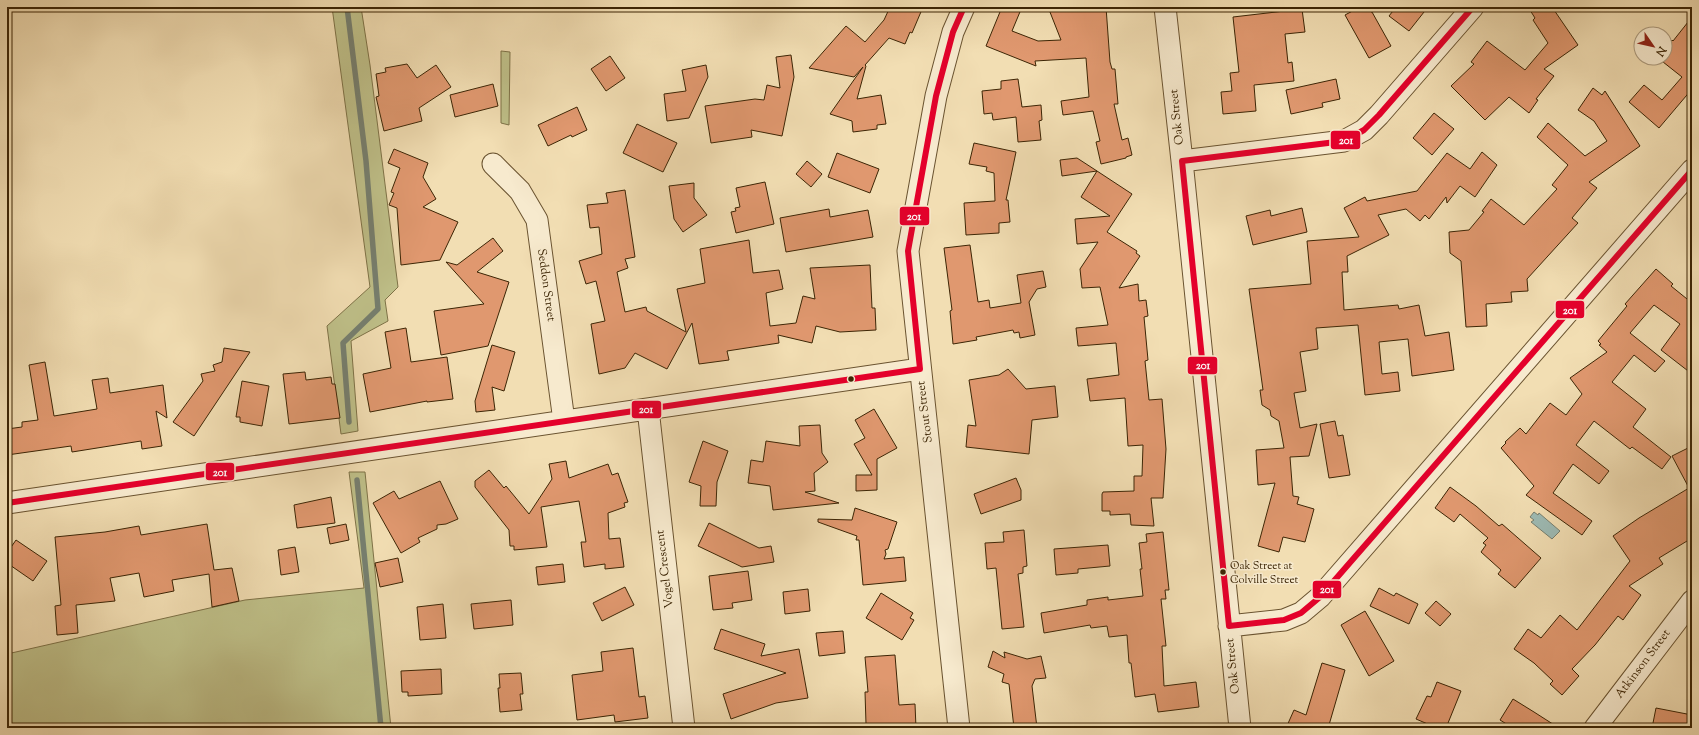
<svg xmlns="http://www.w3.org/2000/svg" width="1699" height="735" viewBox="0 0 1699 735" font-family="'Sorts Mill Goudy',serif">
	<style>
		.green { fill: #bfc089; stroke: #7e7247 }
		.water { fill: #9dbbb5; stroke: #767f6f }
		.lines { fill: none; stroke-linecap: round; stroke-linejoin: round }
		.stream { stroke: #767f6f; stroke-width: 5.5 }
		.building { fill: #e0986f; stroke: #3c2505 }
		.minor-casing { stroke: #6a5330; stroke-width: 23 }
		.minor { stroke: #f7eace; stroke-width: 21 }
		.bus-1-casing { stroke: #f7eace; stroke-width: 9 }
		.bus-1 { stroke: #e4002b; stroke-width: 6 }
		.bus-dot { fill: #3c2505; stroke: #f7eace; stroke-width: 1.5 }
		.labels { text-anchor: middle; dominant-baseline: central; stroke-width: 3; stroke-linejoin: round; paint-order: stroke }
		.bus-label { font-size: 11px; fill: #3c2505; stroke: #f7eace; text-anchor: start }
		.street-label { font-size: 12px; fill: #3c2505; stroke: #f7eace }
		.line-badge { stroke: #f7eace; stroke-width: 1.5 }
		.badge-label { font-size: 11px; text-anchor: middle; font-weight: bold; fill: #fff }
	</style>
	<rect width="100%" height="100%" fill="#f2deb3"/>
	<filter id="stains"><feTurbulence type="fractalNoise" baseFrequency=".005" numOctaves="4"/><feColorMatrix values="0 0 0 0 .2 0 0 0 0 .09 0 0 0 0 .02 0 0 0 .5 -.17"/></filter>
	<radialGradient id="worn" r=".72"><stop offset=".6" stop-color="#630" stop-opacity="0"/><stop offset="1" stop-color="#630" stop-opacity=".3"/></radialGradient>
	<path class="green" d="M332 7H361L370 65 398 287 385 300 388 321 351 341 358 431 341 434 327 326 370 287Z
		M501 51 510 52 509 125 501 123Z
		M349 472H365L391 728H7V654L245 600 364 588Z"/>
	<path class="water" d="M1534 512 1538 515 1539 513 1560 531 1552 539 1531 522 1534 520 1530 517Z"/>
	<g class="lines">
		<path class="stream" d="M347 7 366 161 378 309 343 343 349 422
			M357 480 381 728"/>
	</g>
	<path class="building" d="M890 7H923L912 33 910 32 905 44 889 38 865 65 866 66 857 99 881 95 886 124 877 125V129L853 132 852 121 830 114 863 67 854 77 809 68 846 26 865 42 884 20Z
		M1002 7H1022L1012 31 1038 41 1061 40 1048 7H1106L1110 62 1112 69H1115L1118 104H1114L1122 140 1128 138 1132 155 1126 157V158L1101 164 1096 142 1100 141 1093 111 1063 115 1061 101 1089 97 1086 58 1035 61 1036 66 986 46Z
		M1360 7H1368L1371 12H1372L1391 46 1369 58 1345 15Z
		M1396 7H1428L1409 31 1389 16Z
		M1528 7H1552L1578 45 1544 69 1554 76 1536 99 1538 100 1529 113 1509 97 1485 120 1451 86 1474 64 1471 62 1487 41 1525 70 1548 43 1533 20 1535 18Z
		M1302 9 1305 32 1285 34 1288 63 1292 62 1294 81 1254 85 1256 111 1223 114 1221 92 1232 91 1230 73 1239 72 1233 17Z
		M1692 17V89L1659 128 1629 102 1644 85 1662 100 1682 77 1658 58H1665V49L1672 40 1673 41Z
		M791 55 794 77 782 136 751 130 752 137 711 143 705 106 755 99 764 100 767 85 780 88 776 57Z
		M610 56 625 78 606 91 591 69Z
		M407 64 417 78 436 65 451 87 419 108 422 121 384 131 376 97 379 96 376 74 386 72 385 68Z
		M706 65 708 77 689 118 667 121 664 94 686 91 682 70Z
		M1018 79 1022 107 1041 105 1042 120 1039 121 1041 140 1018 142 1016 117 993 120 992 113 984 114 982 91 1001 89V81Z
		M1336 79 1340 99 1322 103 1323 107 1291 114 1286 90Z
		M493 84 498 106 455 117 450 95Z
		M1593 88 1602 95 1605 91 1640 146 1589 182 1597 188 1572 218 1578 223 1527 279 1528 291 1511 292 1512 302 1486 304 1487 326 1466 327 1461 261 1450 253 1449 232 1469 230 1484 212 1482 211 1491 199 1524 225 1557 189 1552 185 1568 165 1537 137 1548 123 1585 156 1607 141 1594 121 1578 110Z
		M577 107 587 130 572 137 571 135 548 146 538 125Z
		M1434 113 1454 129 1432 155 1413 138Z
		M637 124 677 143 663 172 623 153Z
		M974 143 1016 152 1006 200H1008L1010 222 999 223V233L966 235 964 203 995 201 994 173 986 171 987 167 969 164Z
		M394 149 428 163 423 177 436 199 423 207 458 222 440 260 401 265 397 208 389 205 394 193 391 192 400 168 388 163Z
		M1482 152 1497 165 1475 197 1460 186 1447 203 1446 197 1429 219 1425 215 1420 221 1406 209 1378 215 1389 235 1347 256 1348 272H1342L1344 310 1398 305 1399 309 1419 305 1425 336 1449 332 1454 370 1412 376 1408 339 1379 342 1382 374 1398 372 1400 391 1365 395 1358 325 1316 328 1318 349 1300 352 1306 391 1294 393 1300 428 1317 424 1309 456 1290 457 1293 496 1299 497 1297 504 1314 509 1305 542 1283 537 1279 552 1258 546 1275 483 1258 485 1256 450 1284 448 1279 421 1271 416 1270 410 1262 405 1260 390H1263L1249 289 1311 284 1307 241 1359 237 1344 208 1365 197 1367 201 1417 191 1447 153 1470 169Z
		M837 153 879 169 870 193 828 177Z
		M1077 158 1097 171 1062 176 1060 160Z
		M807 161 822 174 811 187 796 174Z
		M1097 171 1132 194 1107 232 1137 251 1136 253 1140 256 1119 288 1138 284 1139 301 1146 300 1148 316 1144 317 1148 360 1145 361 1149 400 1162 399 1166 449 1163 498H1151L1154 526 1131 525 1130 514 1110 515V511H1102V494L1103 492 1134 491V476H1142L1143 445 1128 446 1125 398 1090 401 1087 379 1119 375 1116 343 1078 346 1076 328 1108 325 1100 287 1082 288 1080 269 1098 242 1077 244 1075 219 1110 216 1081 197Z
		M765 182 774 224 736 233 731 212 736 211 735 208 740 207 736 188Z
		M694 183V198L707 215 683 232 674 219 669 186Z
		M625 190 635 257 625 259 628 268 617 272 625 312 646 307 647 311 686 332 677 289 705 283 700 249 749 240 753 273 779 270 783 289 766 293 770 326 796 323 803 296 815 299 810 268 870 265 872 308H875L876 330 840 332 816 326 812 343 778 335 779 343 727 351 729 360 699 364 692 323 667 369 635 353 625 368 599 374 591 324 605 321 596 281 586 284 579 261 602 254 599 227 590 228 587 205 608 203 606 193Z
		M1302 208 1307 232 1253 245 1246 216 1270 210 1271 216Z
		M829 209 830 217 868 210 873 237 786 252 780 218Z
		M493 238 503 251 477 272 509 282 488 346 441 355 434 311 484 304 446 262 457 265Z
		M970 245 978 302 989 300 990 308 1021 303 1017 275 1043 271 1046 287 1037 289 1029 302 1035 335 1020 338 1019 332 1014 333 1013 330 976 337 977 340 953 344 950 311 952 310 944 248Z
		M1656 269 1673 284 1671 286 1692 303V374L1661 350 1680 324 1654 305 1630 333 1665 361 1655 372 1634 355 1612 382 1646 409 1633 427 1671 457 1662 469 1632 447 1630 449 1594 421 1576 445 1609 471 1599 484 1573 464 1553 493 1592 521 1582 535 1526 495 1534 486 1501 448 1506 443 1505 442 1520 428 1526 434 1550 403 1566 415 1582 394 1570 378 1607 352 1599 345 1601 344 1598 341 1627 306 1625 304Z
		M406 328 411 362 447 357 453 399 427 402V401L370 412 363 374 391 368 385 332Z
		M492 345 515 352 504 391 492 387 495 410 476 412 475 401Z
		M224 348 250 352 194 436 173 422 203 381 201 374 215 371 213 365 222 362Z
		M45 362 54 416 97 409 92 380 108 378 110 393 163 385 167 418 156 411 162 446 142 449 141 441 72 452 71 446 7 455V429L22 427V422L38 420 29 365Z
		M1008 369 1026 389 1055 386 1058 417 1032 420 1029 454 966 447 968 425 976 426 969 380 999 375Z
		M305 372 306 380 331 377 332 384H335L340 418 289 424 283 374Z
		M242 381 269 386 262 426 240 422V417H236Z
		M874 409 897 448 877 459V490L856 491V475H872L854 444 865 438 855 420Z
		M1335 421 1338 436 1343 435 1350 475 1329 478 1320 424Z
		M820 425 822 453 828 462 814 473 815 491 805 492 839 503 773 510 770 486 748 483 751 460 763 462 766 441 800 446 799 426Z
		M703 441 728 451 717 482 716 506H700L701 486 689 482Z
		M1692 446V538L1659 558 1663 564 1629 586 1641 595 1623 620 1618 616 1595 645 1572 669 1579 676 1562 695 1550 684 1553 681 1534 663 1514 649 1528 629 1541 638 1560 615 1577 630 1630 561 1613 536 1639 518 1689 488 1672 456Z
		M566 461 569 478 608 464 612 475 618 473 628 502 624 503 625 507 608 513 609 539 620 538 624 567 605 569V564L584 567 581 542H586L579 501 541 507 547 547 514 550V546H510L509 530 475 487V481L489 470 504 488 506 486 529 514 552 479 549 464Z
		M1016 478 1021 490V500L981 514 974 494Z
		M440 481 458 519 446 524 437 525V529L418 538 420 542 401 553 373 503 394 491 399 499Z
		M1450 487 1476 506 1499 526 1502 524 1541 558 1515 588 1498 574 1501 570 1481 552 1486 545 1483 543 1488 538 1460 514 1454 522 1435 508Z
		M331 497 335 523 297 528 294 505Z
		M855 508 897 522 888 549 885 550 886 554 884 559 904 557 906 581 863 585 859 540H856L857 536 818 522V519L852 520Z
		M709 523 759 548 771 546 774 562 742 567 698 546Z
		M207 524 214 570 232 568 239 601 212 607 209 574 172 580 174 591 144 597 139 573 110 578 115 601 76 605 78 633 57 635 55 606 61 605 55 537 105 532 139 526 141 535Z
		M346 524 349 540 330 544 327 528Z
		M1024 530 1027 566 1023 567V573L1018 574 1024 627 1002 629 996 568 987 569 985 543 1004 542 1003 532Z
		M1163 532 1169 590H1165L1166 599H1161L1166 646H1162L1164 686 1196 682 1199 707 1158 712 1155 694 1135 697 1131 663H1129L1127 635 1109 637 1107 626 1091 628 1090 625 1044 633 1041 613 1087 605V600L1108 597V600L1143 596 1140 569H1142L1139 543 1147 542 1146 534Z
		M16 540 47 561 33 581 7 563V553Z
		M1108 545 1110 566 1078 569V573L1056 575 1054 549Z
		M295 547 299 572 281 575 278 550Z
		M398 558 403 582 380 587 375 563Z
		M563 564 565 582 538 585 536 567Z
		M748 571 752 600 732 603 733 608 713 610 709 576Z
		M625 587 634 605 602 621 593 603Z
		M1379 588 1394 596 1396 593 1418 604 1409 624 1370 606Z
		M808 589 810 611 785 614 783 592Z
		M881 593 913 613 910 618 914 620 902 640 866 618Z
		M511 600 513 625 474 629 471 604Z
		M1436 601 1451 614 1440 626 1425 613Z
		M443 604 446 638 420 640 417 607Z
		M1365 611 1394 661 1369 676 1341 625Z
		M721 629 765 644 761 656 799 649 808 698 776 703 731 719 723 694 786 673 714 649Z
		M843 631 845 653 819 656 816 633Z
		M633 648 639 697 645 696 648 718 615 722 614 715 577 720 572 675 603 671 601 652Z
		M993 651 1005 658 1004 652 1027 659 1041 656 1046 678 1035 679 1032 686 1037 728H1014L1009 684 1002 682 1004 674 988 667Z
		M895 655 899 705 915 704 916 728H869L868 724H866L865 692H868L865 657Z
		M1322 663 1345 670 1329 725 1336 728H1286L1294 710 1306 715Z
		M441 669 442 694 408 696V692H402L401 671Z
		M521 673 523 694H520L522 710 500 712 498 688H500L499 674Z
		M1437 682 1461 691 1446 728H1437L1416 719 1427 696 1431 697Z
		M1513 699 1534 712 1559 728H1513L1500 720Z
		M1656 708 1692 715V728H1652Z"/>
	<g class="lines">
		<defs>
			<path id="minor" d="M1165 7 1182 161 1240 728
				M1182 161 1344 141 1364 130 1379 115 1473 7
				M493 164 520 191 537 220 564 421
				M648 409 684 728
				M7 503 920 369
				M1229 626 1284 620 1301 613 1320 597 1692 170
				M959 728 908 251 936 96 953 32 964 7
				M1595 728 1692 601"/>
		</defs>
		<use href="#minor" class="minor-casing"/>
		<use href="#minor" class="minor"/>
		<defs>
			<path id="bus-1" d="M1473 7 1379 115 1364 130 1344 141 1182 161 1229 626 1284 620 1301 613 1320 597 1692 170
				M7 503 920 369 908 251 936 96 953 32 964 7"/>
		</defs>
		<use href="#bus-1" class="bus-1-casing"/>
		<use href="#bus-1" class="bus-1"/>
	</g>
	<g class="bus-dot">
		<circle cx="851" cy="379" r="3.5"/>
		<circle cx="1223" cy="572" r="3.5"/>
	</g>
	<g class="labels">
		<g class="bus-label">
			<text x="1230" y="566">Oak Street at<tspan x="1230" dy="14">Colville Street</tspan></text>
		</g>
		<g class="street-label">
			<text transform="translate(1177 117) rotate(-96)">Oak Street</text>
			<text transform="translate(546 285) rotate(82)">Seddon Street</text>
			<text transform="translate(925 412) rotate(-97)">Stout Street</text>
			<text transform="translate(665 569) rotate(-97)">Vogel Crescent</text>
			<text transform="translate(1643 664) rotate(-53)">Atkinson Street</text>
			<text transform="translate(1233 666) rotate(-96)">Oak Street</text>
		</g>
	</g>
	<g class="line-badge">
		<rect x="1330" y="130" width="31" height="20" rx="4" fill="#e4002b"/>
		<rect x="899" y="206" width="31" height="20" rx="4" fill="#e4002b"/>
		<rect x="1555" y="300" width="30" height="19" rx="4" fill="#e4002b"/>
		<rect x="1187" y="356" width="31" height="19" rx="4" fill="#e4002b"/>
		<rect x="631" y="400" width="31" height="19" rx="4" fill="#e4002b"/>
		<rect x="205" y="462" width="30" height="19" rx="4" fill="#e4002b"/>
		<rect x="1312" y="580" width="30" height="19" rx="4" fill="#e4002b"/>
	</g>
	<g class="badge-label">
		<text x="1346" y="144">201</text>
		<text x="914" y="220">201</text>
		<text x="1570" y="314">201</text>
		<text x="1203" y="369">201</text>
		<text x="646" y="413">201</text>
		<text x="220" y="476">201</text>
		<text x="1327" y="593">201</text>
	</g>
	<rect width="1699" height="735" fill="none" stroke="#f2deb3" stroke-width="24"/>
	<rect x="8" y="8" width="1683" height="719" fill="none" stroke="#3c2505" stroke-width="2"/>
	<rect x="12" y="12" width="1675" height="711" fill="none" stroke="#3c2505"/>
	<g transform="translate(1653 46) rotate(124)"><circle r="19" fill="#f7eace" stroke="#ac9b7e"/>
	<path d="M0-3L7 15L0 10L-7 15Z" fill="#8f2418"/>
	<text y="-6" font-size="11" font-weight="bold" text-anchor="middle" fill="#3c2505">N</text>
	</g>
	<rect width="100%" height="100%" filter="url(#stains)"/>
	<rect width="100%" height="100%" fill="url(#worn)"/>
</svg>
